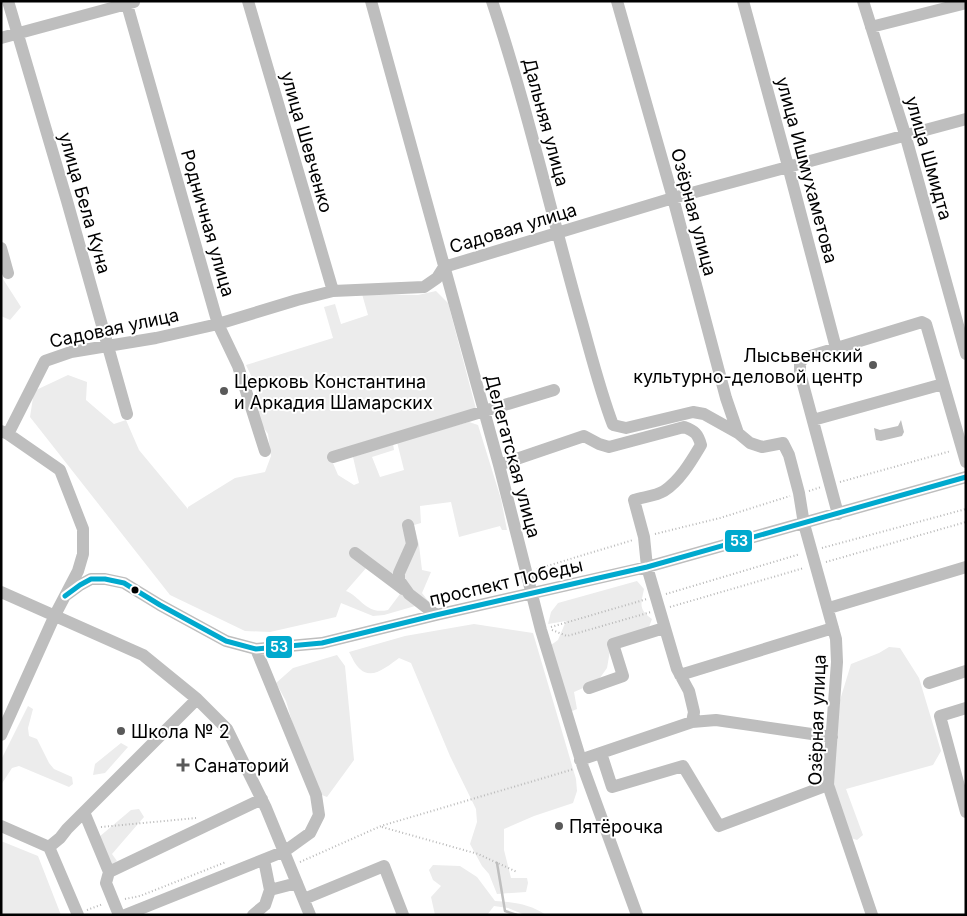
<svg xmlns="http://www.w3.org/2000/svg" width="967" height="916" viewBox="0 0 967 916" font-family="Inter,sans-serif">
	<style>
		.green { fill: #ececec; fill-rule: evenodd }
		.water { fill: #bfbfbf }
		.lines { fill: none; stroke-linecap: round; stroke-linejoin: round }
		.stream { stroke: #bfbfbf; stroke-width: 2.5 }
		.path { stroke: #b9b9b9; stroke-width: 2; stroke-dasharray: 1 2.5; stroke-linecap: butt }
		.minor { stroke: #bebebe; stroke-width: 12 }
		.bus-1-casing { stroke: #fff; stroke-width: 9 }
		.bus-1 { stroke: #00a9ce; stroke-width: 5 }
		.poi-dot { fill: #595959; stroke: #fff; stroke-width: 2 }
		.bus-dot { fill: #000; stroke: #fff; stroke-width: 2 }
		.labels { text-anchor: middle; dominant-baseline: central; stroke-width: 4; stroke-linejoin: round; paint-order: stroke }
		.street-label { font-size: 18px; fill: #000; stroke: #fff }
		.poi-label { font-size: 18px; fill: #000; stroke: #fff; text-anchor: start }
		.line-badge { stroke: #fff; stroke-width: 2 }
		.badge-label { font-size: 14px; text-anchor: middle; font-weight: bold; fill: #fff }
	</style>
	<rect width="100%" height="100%" fill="#fff"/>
	<path class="green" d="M1 271 3 279 21 307 10 320 1 316Z
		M436 291 448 303 476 409 330 456 338 475 354 485 359 483 353 457 393 443 394 450 372 457 380 477 404 470 397 442 469 422 478 425 501 499 507 530H502L500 526 459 537 451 502 420 506 421 523 414 525 419 545 422 570 431 572 422 593 429 602 384 615 373 616 341 603 336 617 270 632 245 631 170 595 30 417 34 391 68 375 87 382 86 400 114 424 126 420 139 450 188 509V507L235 478 265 472 271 456 268 434 259 421 255 407 257 388 246 365 333 338 324 307 335 304 341 324 368 315 362 294 418 295ZM367 567 400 594 388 610C366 615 361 597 346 591Z
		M637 581 644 589C641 604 638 609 652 619L649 627 612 639 607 668 597 682 574 692 577 709 570 712 551 645 558 640 566 621 548 624 551 612 558 603Z
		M474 624 533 633 576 779 577 791 573 803 534 816 504 829V850L511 878H527L528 883 526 892 497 894 489 874 482 866 470 844 477 822 476 809 450 756 411 663 399 658C389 665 372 681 360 669 355 665 352 657 349 652L405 636Z
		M889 647 900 648 919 678 941 751 933 765 846 789 863 835 857 840 851 838 834 786 837 710 851 664 879 653Z
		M337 655 345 666 354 760 327 797 322 795 298 742 286 701 276 683 293 668Z
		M28 706 33 709 28 728 29 736 37 739 49 763 54 769 72 777 73 784 69 787 19 766 12 768 1 785V760Z
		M121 743 128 747 105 773 93 775 95 764Z
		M139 809 144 817 112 854 117 861 108 867 99 837 131 810Z
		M1 841 38 856 61 915H1Z
		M433 865 460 866 477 877 495 901C513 902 530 904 546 915H525L508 908 494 906 487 915H435L431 897 441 886 433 880 429 870Z"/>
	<path class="water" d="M901 420 904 432 902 436 881 441 876 440 874 428 880 430 898 426Z"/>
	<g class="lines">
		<path class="stream" d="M497 863 505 911 517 915"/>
		<path class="path" d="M840 482 951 451
			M809 491 821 487
			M655 534 720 518 790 496
			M822 548 966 509
			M826 562 966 522
			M537 569 633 540
			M666 594 800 554
			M670 607 804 568
			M551 627 647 599
			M552 630 567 636 651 612
			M101 827 196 818
			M382 827 478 854 517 872
			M300 862 381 826 574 769
			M125 899 140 896 226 862
			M87 910 103 904"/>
		<path class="minor" d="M8 1 67 201 127 414
			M126 1 218 324 238 366 265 451
			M248 1 333 291
			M371 1 499 465 541 630 583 767 637 915
			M492 1C526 103 550 209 579 312 590 350 599 388 613 425L626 428 693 412 704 414 738 433 750 443 762 447 783 443 789 455 799 493 804 524 836 639 837 662 828 785 872 915
			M617 1 673 198 726 398 738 433
			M743 1 788 166 836 348
			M863 1 905 134 966 354
			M871 27 966 3
			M1 38 134 2
			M1 248 8 273
			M813 420 943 384
			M1 431 8 434 60 470 83 529V554L78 571 55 615 1 735
			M8 434 45 361 71 352 156 338 218 324 297 300 333 291 424 287 437 278 444 267 673 198 966 119
			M333 457 554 390
			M499 465 584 436 599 444 609 447 684 427C695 431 698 434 701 445 692 460 680 481 664 491 656 496 643 497 634 500L644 537 647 567 677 669 689 691 694 712 692 722 580 760
			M838 514 800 373V363L804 358 922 322 926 324 966 462
			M408 525 412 544 399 573V580L409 594 436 615
			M355 553 403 589
			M1 592 143 655 197 699 227 729 266 808 310 915
			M65 596 80 585 91 579H105L124 583 160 605 226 641 256 649 322 643 436 615 647 567 966 477
			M829 608 966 567
			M680 675 833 628
			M929 683 966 671
			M589 688 623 676 613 644 664 628
			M966 708 940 716 966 812
			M692 722 716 720 832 737
			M601 753 612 787 683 766 719 826 828 785
			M84 812 109 872 106 883 119 915
			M1 826 49 847 78 915
			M49 847 60 838 67 829 197 699
			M264 860 270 890
			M109 872 262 799
			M304 899 384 866 403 915
			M125 915 285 851 310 833 319 815 316 795 256 649
			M253 915 265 905 270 890 297 883"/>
		<defs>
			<path id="bus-1" d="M65 596 80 585 91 579H105L124 583 160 605 226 641 256 649 322 643 436 615 647 567 966 477"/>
		</defs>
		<use href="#bus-1" class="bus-1-casing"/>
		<use href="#bus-1" class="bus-1"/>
	</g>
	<g class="poi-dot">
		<circle cx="873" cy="365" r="5"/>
		<circle cx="224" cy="391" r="5"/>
		<circle cx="121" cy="731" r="5"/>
		<path d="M180.5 757.5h5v5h5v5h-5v5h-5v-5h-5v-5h5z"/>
		<circle cx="559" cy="826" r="5"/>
	</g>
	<circle class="bus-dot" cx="135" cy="590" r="4.5"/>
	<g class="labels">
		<g class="street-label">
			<text transform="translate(546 122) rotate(75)">Дальняя улица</text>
			<text transform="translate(307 142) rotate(74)">улица Шевченко</text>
			<text transform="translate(929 158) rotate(74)">улица Шмидта</text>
			<text transform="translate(807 170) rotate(75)">улица Ишмухаметова</text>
			<text transform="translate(85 203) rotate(74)">улица Бела Куна</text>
			<text transform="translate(694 212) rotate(75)">Озёрная улица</text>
			<text transform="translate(208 223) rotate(74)">Родничная улица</text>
			<text transform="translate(513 228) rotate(-17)">Садовая улица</text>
			<text transform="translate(114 328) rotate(-12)">Садовая улица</text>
			<text transform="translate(513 456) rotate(75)">Делегатская улица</text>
			<text transform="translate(506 582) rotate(-13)">проспект Победы</text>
			<text transform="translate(817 720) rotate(-88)">Озёрная улица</text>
		</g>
		<g class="poi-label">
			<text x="863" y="355" text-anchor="end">Лысьвенский<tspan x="863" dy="21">культурно-деловой центр</tspan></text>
			<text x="234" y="381">Церковь Константина<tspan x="234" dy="21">и Аркадия Шамарских</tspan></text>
			<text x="131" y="731">Школа № 2</text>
			<text x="194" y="765">Санаторий</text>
			<text x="569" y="826">Пятёрочка</text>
		</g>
	</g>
	<g class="line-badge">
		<rect x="724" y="529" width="29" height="24" rx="5" fill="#00a9ce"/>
		<rect x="265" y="635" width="28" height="24" rx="5" fill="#00a9ce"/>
	</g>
	<g class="badge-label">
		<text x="739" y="546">53</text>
		<text x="279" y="652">53</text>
	</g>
	<rect width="967" height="916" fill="none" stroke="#000000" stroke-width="5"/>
</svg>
